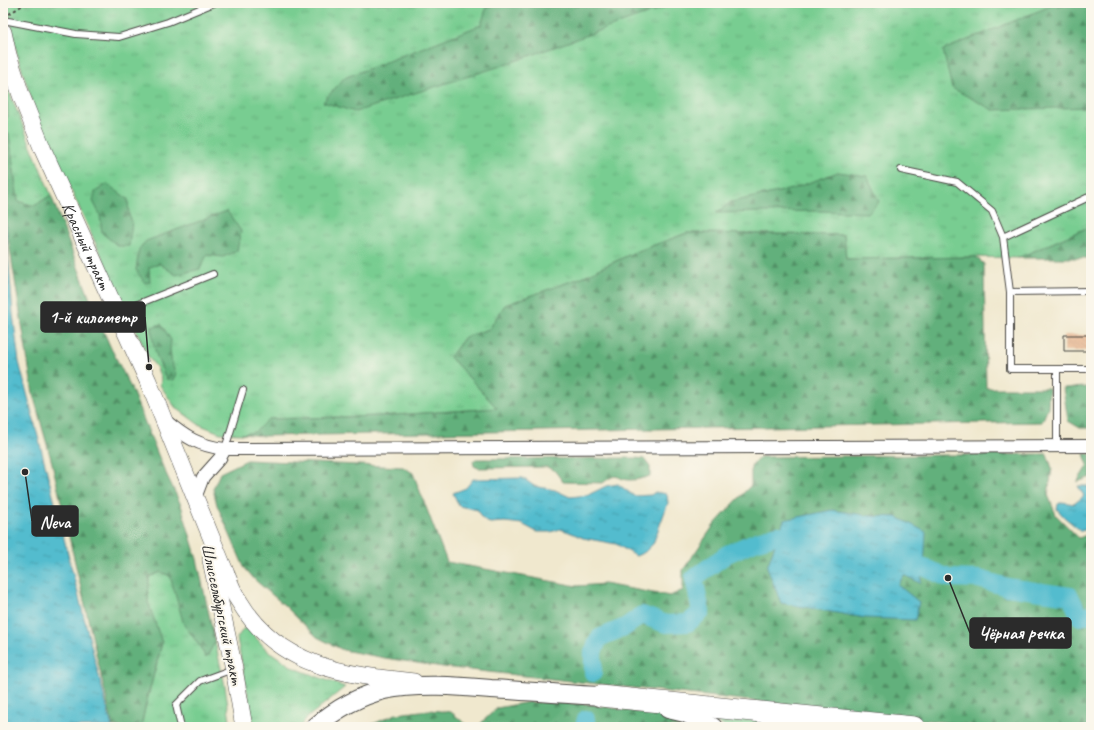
<svg xmlns="http://www.w3.org/2000/svg" width="1094" height="730" viewBox="0 0 1094 730" font-family="Caveat,sans-serif">
	<style>
		.grass { fill: url(#grass-tufts); stroke: #527c5e }
		.forest { fill: url(#forest-firs); stroke: #466e53; fill-rule: evenodd }
		.water { fill: url(#water-ripples); stroke: #3e747c }
		.lines { fill: none; stroke-linecap: round; stroke-linejoin: round }
		.river { stroke: #52bcce; stroke-width: 18 }
		.building { fill: url(#building-back-hatch) }
		.lane-casing { stroke: #494743; stroke-width: 8 }
		.street-casing { stroke: #494743; stroke-width: 14 }
		.secondary-casing { stroke: #494743; stroke-width: 18 }
		.primary-casing { stroke: #494743; stroke-width: 20 }
		.highway-casing { stroke: #494743; stroke-width: 22 }
		.path { stroke: #494743; stroke-width: 2; stroke-dasharray: 3 3; stroke-linecap: butt }
		.lane { stroke: #fff; stroke-width: 6 }
		.street { stroke: #fff; stroke-width: 12 }
		.secondary { stroke: #fff; stroke-width: 17 }
		.primary { stroke: #fff; stroke-width: 18 }
		.highway { stroke: #fff; stroke-width: 21 }
		.labels { text-anchor: middle; dominant-baseline: central; stroke-width: 4; stroke-linejoin: round; paint-order: stroke }
		.street-label { font-size: 17px; fill: #2b2b2b; stroke: #fbf7ec }
		.leader { fill: none; stroke: #2b2b2b; stroke-width: 1.5 }
		.callout-dot { fill: #2b2b2b; stroke: #fbf7ec; stroke-width: 1.5 }
		.callout { fill: #2b2b2b; stroke: #2b2b2b; stroke-width: 1.5 }
		.callout-label { font-size: 18px; text-anchor: middle; font-weight: bold; fill: #fff }
	</style>
	<defs>
		<pattern id="grass-tufts" width="24" height="20" patternUnits="userSpaceOnUse"><rect width="24" height="20" fill="#78cd91"/><path d="M3 7l-1-3M5 7V3M7 7l1-3M15 17l-1-3M17 17v-4M19 17l1-3" fill="none" stroke="#68b07d"/></pattern>
		<pattern id="forest-firs" width="22" height="20" patternUnits="userSpaceOnUse"><rect width="22" height="20" fill="#62b07b"/><path d="M5 1l3.5 6h-7zM16 11l3.5 6h-7z" fill="#518f65"/></pattern>
		<pattern id="water-ripples" width="26" height="14" patternUnits="userSpaceOnUse"><rect width="26" height="14" fill="#52bcce"/><path d="M2 4q2-2 4 0t4 0M15 11q2-2 4 0t4 0" fill="none" stroke="#4499a7"/></pattern>
		<pattern id="building-back-hatch" width="6" height="6" patternUnits="userSpaceOnUse"><rect width="6" height="6" fill="#e8b893"/><path d="M-1 5l2 2M0 0l6 6M5-1l2 2" fill="none" stroke="#c79e7f"/></pattern>
	</defs>
	<rect width="100%" height="100%" fill="#fbf7ec"/>
	<filter id="ink" filterUnits="userSpaceOnUse"><feTurbulence type="fractalNoise" baseFrequency=".025" numOctaves="2"/><feDisplacementMap in="SourceGraphic" scale="8" xChannelSelector="R" yChannelSelector="G"/><feConvolveMatrix kernelMatrix="1 2 1 2 8 2 1 2 1" color-interpolation-filters="sRGB"/></filter>
	<filter id="wash" filterUnits="userSpaceOnUse"><feTurbulence type="fractalNoise" baseFrequency=".012" numOctaves="4" result="noise"/><feDisplacementMap in="SourceGraphic" scale="16" xChannelSelector="R" yChannelSelector="G"/><feGaussianBlur stdDeviation="0.9" result="paint"/><feColorMatrix in="noise" values="0 0 0 0 0 0 0 0 0 0 0 0 0 0 0 0 0 1.4 0 .05"/><feComposite in="paint" operator="in"/></filter>
	<g filter="url(#wash)">
		<rect width="100%" height="100%" fill="#f0e8ce"/>
		<path class="grass" d="M7 3H1091V226L1018 258 976 257 846 259 844 235 687 233 633 253 580 278 505 305 489 329 465 337 450 357 497 408 381 416 268 419 255 432 242 434 220 433 198 424 175 407 160 385 161 379 157 368 149 358 37 117 17 54Z
			M3 63 8 89 51 195 34 206 18 201 9 135 4 133 3 134Z
			M161 572 170 576 199 645 206 658 215 642 225 686 231 727H141L145 708 162 643 148 602 149 577Z
			M244 628 249 630 267 650 294 668 345 687 308 717 300 727H254L237 638Z
			M707 714 846 727H724Z"/>
		<path class="forest" d="M488 3H677L504 65 355 112 323 102 344 78 481 25Z
			M1051 3H1091V107L993 110 952 88 943 50 1048 7Z
			M3 78 7 95 8 117 3 116Z
			M3 133 9 134 18 201 34 206 51 195 91 302 110 346 131 388 163 467 181 505 197 559 215 642 206 658 199 645 184 625 170 576 161 572 149 577 148 602 162 643 145 708 141 727H113L52 463 33 394 5 218 3 214Z
			M838 172 867 176 879 202 868 213 820 211 716 213 731 202 792 189Z
			M107 184 128 199 129 215 132 222 129 246H118L102 233 100 215 93 201 95 192Z
			M227 211 241 231 237 251 223 257 207 255 200 269 176 275 160 264 149 267 150 282 145 283 136 270 139 249 146 241Z
			M1091 226V258H1018Z
			M687 233 844 235 846 259 976 257 984 264 986 388H1049L1048 408 1042 422 264 436 242 434 255 432 268 419 381 416 497 408 450 357 465 337 489 329 505 305 580 278 633 253Z
			M161 324 171 340 170 350 172 365 176 374 173 380 166 379C158 360 152 348 152 327Z
			M1091 387V428H1080L1068 421 1063 388Z
			M1047 454 1052 468 1048 495 1056 515 1079 538 1091 533V565L1086 568 1091 574V727H976L971 725 443 667 385 658 343 650 317 637 284 605 255 580 244 567 217 505 213 489 220 473 247 460 403 467 413 473 447 562 577 586 604 584 670 596 683 590V570L714 525 751 485V466L760 457ZM871 516 897 517 920 583 904 575 898 585 865 618 841 613Z
			M1084 454H1091V477L1077 482 1088 465Z
			M636 458 644 459 650 467V476C644 478 637 480 630 480 616 480 619 470 603 483L563 482 555 471 547 467 478 468 474 466 473 461 476 459Z
			M529 702 589 704 655 715 691 727H366L396 714 429 710 451 712 467 725 478 726 497 708Z"/>
		<path class="water" d="M3 214 5 218 13 314 19 362 112 727H3Z
			M523 478 534 486 555 490 570 497 588 495 606 486 618 484 634 496 651 495 655 492 667 494 668 503 653 544 645 552 636 556 616 544 583 538 569 532 560 529 551 532H537L522 524 505 522 490 523 485 521 480 516 478 510 459 506 453 493 466 488 473 479Z
			M1078 486H1091V527L1089 529 1081 531 1064 517 1057 509 1058 504 1062 502 1074 504 1084 496Z
			M832 510 871 516 897 517 926 532 924 567 920 583 904 575 898 585 919 602 915 620 865 618 781 603 767 567 784 520Z"/>
		<g class="lines">
			<path class="river" d="M902 560 924 567 948 578 979 579 1007 587 1070 596 1080 617 1091 614
				M593 673V652L599 638 625 627 642 615 666 624 688 623 701 612 694 578 727 554 757 541 778 535 803 539
				M584 727 586 719"/>
		</g>
		<g id="blocks">
			<path class="building" d="M1064 335H1091V351H1064Z"/>
		</g>
	</g>
	<g filter="url(#ink)">
		<use href="#blocks" fill-opacity="0" stroke="#494743" stroke-width="1"/>
		<g class="lines">
			<defs>
				<path id="lane" d="M3 20 76 34 119 37 168 22 214 3
					M901 170 957 182 992 211 1003 237 1010 292
					M1003 237 1091 196
					M1091 291 1010 292V369H1091
					M118 312 213 274
					M1057 369V447
					M225 449 243 390
					M181 727 176 705 200 681 233 669"/>
				<path id="street" d="M166 421C185 437 199 446 225 449L1091 446
					M195 498 203 477 220 458 225 449"/>
				<g id="secondary">
					<path id="s1" d="M3 32 8 55 21 95 43 150 148 381 226 574C230 583 233 593 239 601 278 667 345 675 414 682"/>
					<path d="M211 560 234 669 244 727"/>
				</g>
				<path id="primary" d="M668 709 685 713 713 727
					M315 727C335 710 359 696 384 690 417 683 457 686 491 689 527 691 563 694 600 696L614 698"/>
				<path id="highway" d="M600 696 914 727"/>
			</defs>
			<use href="#lane" class="lane-casing"/>
			<use href="#street" class="street-casing"/>
			<use href="#secondary" class="secondary-casing"/>
			<use href="#primary" class="primary-casing"/>
			<use href="#highway" class="highway-casing"/>
			<path class="path" d="M9 14 26 3"/>
			<use href="#lane" class="lane"/>
			<use href="#street" class="street"/>
			<use href="#secondary" class="secondary"/>
			<use href="#primary" class="primary"/>
			<use href="#highway" class="highway"/>
		</g>
	</g>
	<g class="labels">
		<g class="street-label">
			<text stroke="none"><textPath href="#s1" startOffset="230">Красный тракт</textPath></text>
			<text transform="translate(222 614) rotate(78)">Шлиссельбургский тракт</text>
		</g>
	</g>
	<path class="leader" d="M149 367L145 317M25 472L32 521M948 578L970 633"/>
	<g class="callout-dot">
		<circle cx="149" cy="367" r="4"/>
		<circle cx="25" cy="472" r="4"/>
		<circle cx="948" cy="578" r="4"/>
	</g>
	<g class="callout">
		<rect x="41" y="302" width="104" height="30" rx="4"/>
		<rect x="32" y="506" width="46" height="30" rx="4"/>
		<rect x="970" y="618" width="101" height="30" rx="4"/>
	</g>
	<g class="callout-label">
		<text x="93" y="323">1-й километр</text>
		<text x="55" y="528">Neva</text>
		<text x="1021" y="639">Чёрная речка</text>
	</g>
	<rect width="1094" height="730" fill="none" stroke="#fbf7ec" stroke-width="16"/>
</svg>
